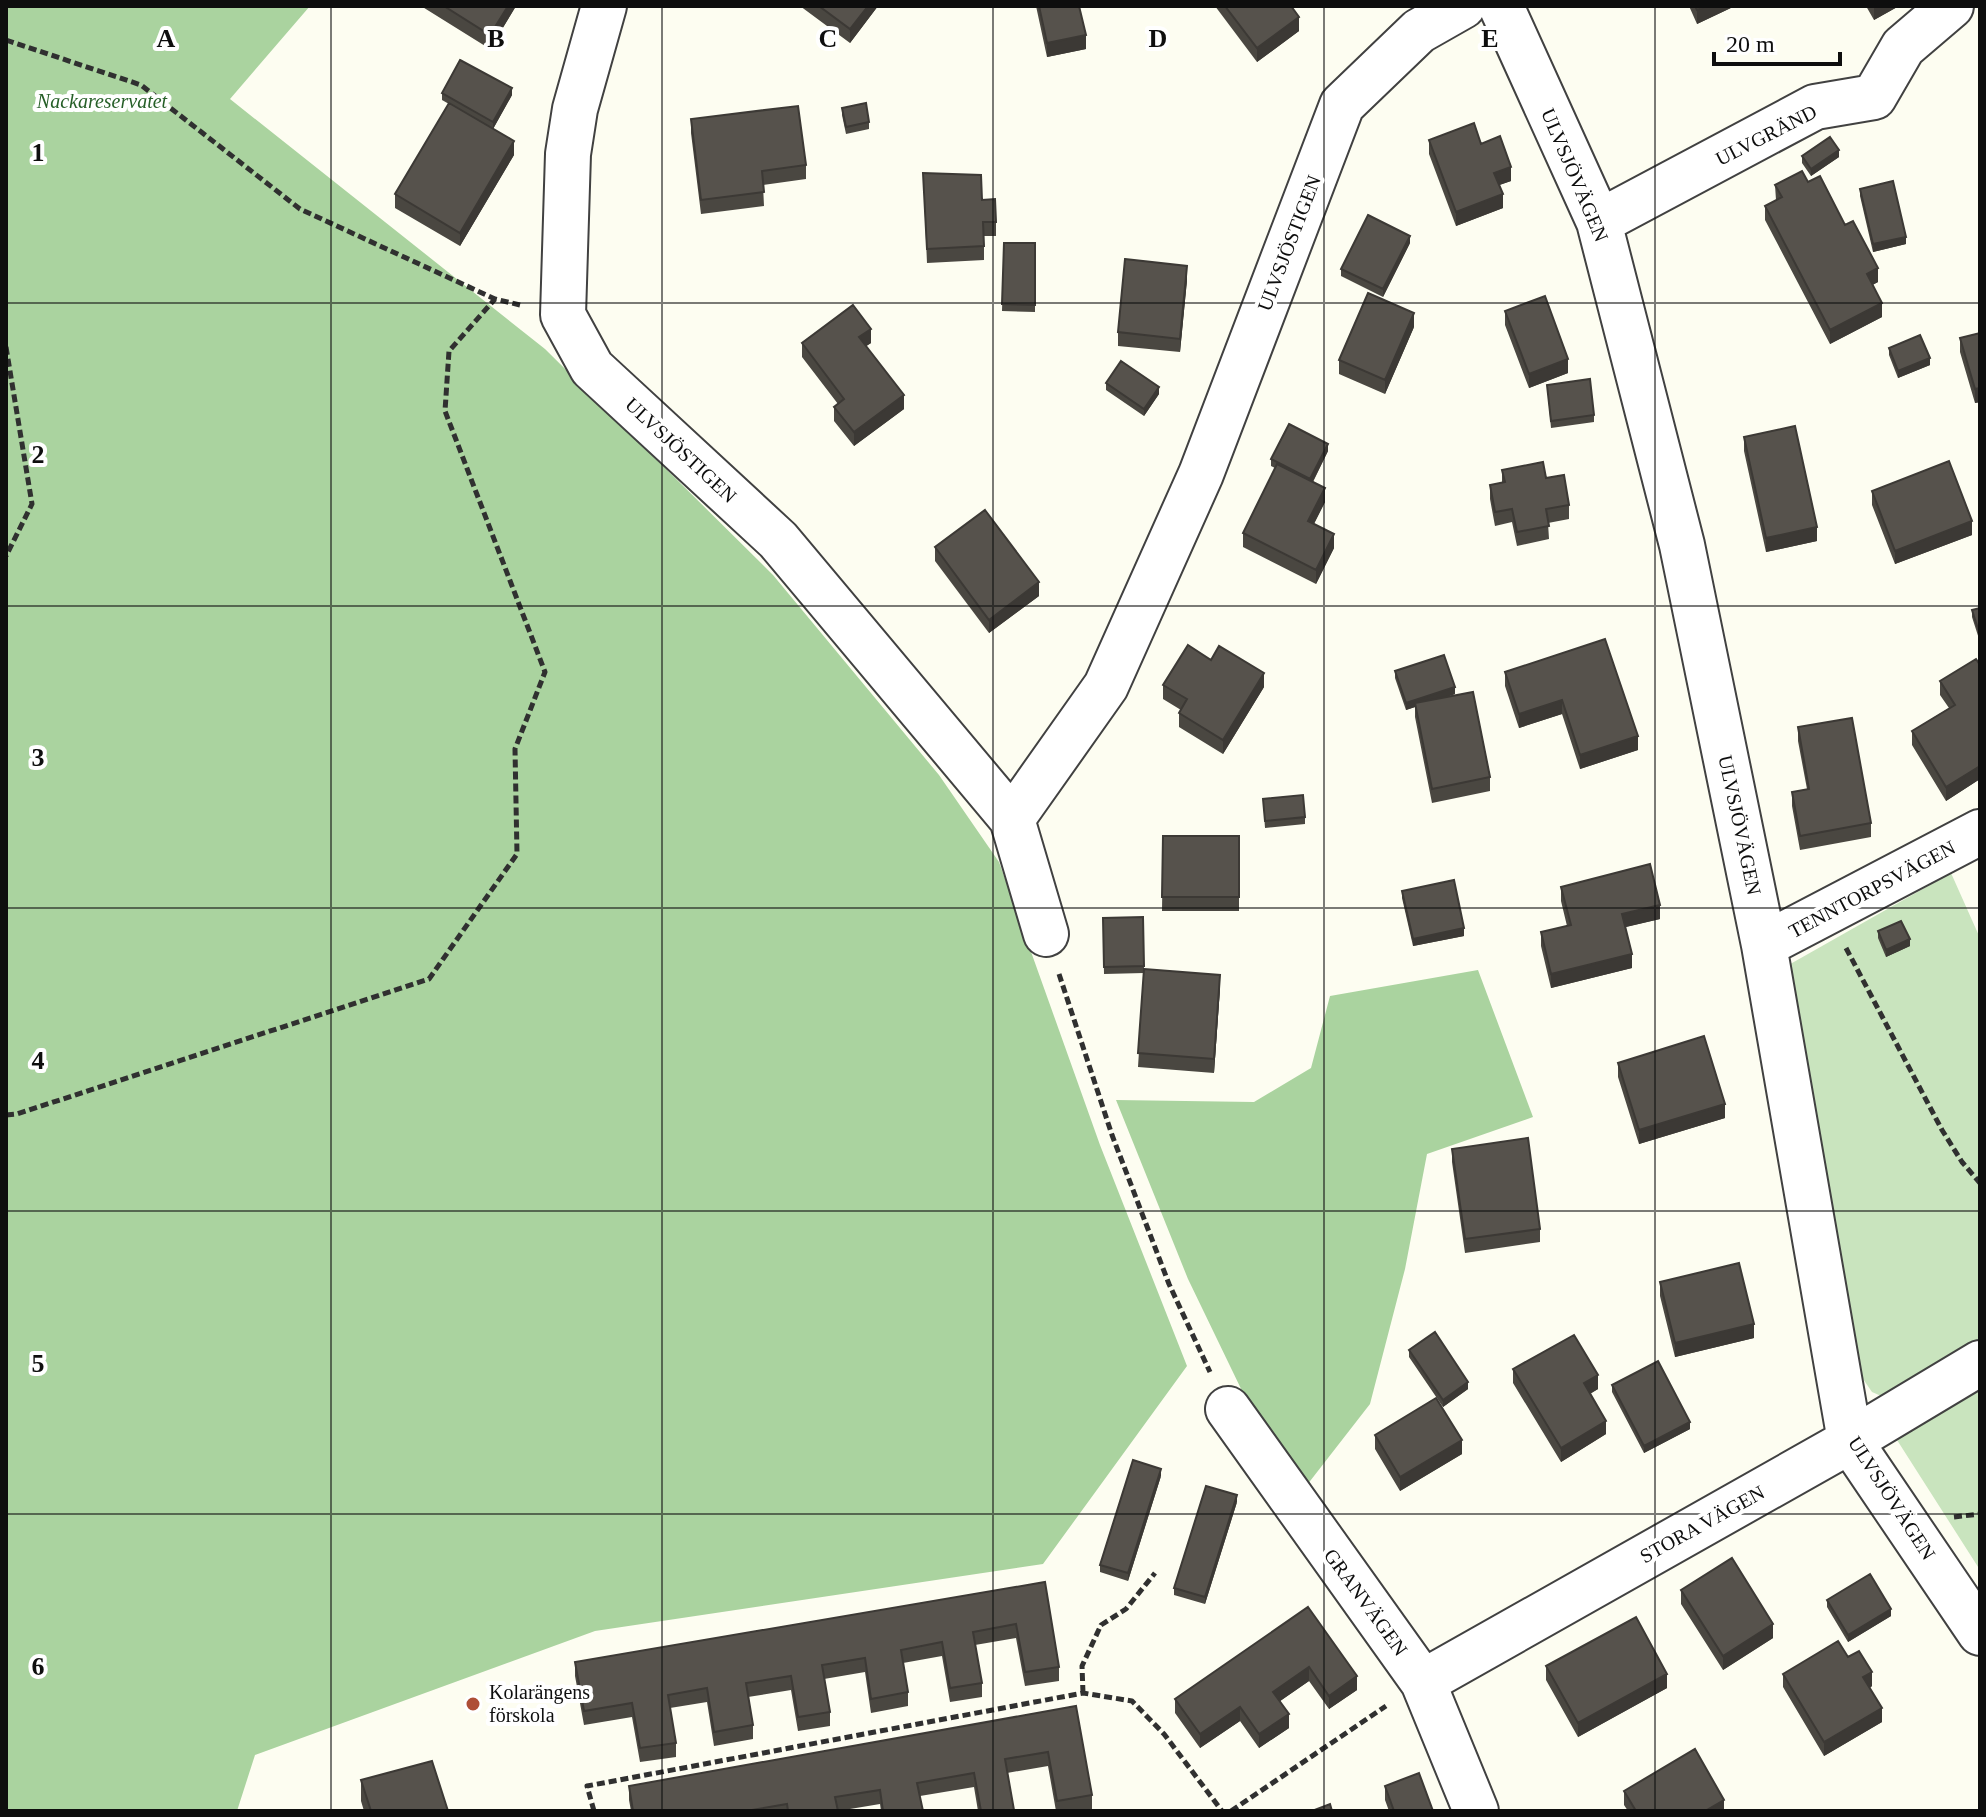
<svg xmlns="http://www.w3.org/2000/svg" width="1986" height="1817" viewBox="0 0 1986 1817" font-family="'Times New Roman',serif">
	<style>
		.green { fill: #c9e4be }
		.forest { fill: #aad39f }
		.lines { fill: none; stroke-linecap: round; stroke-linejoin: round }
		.minor-casing { stroke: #414141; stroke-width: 48 }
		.path { stroke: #303030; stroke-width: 5; stroke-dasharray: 8 4; stroke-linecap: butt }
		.minor { stroke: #fff; stroke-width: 44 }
		.wall { fill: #4a4741 }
		.shaded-wall { fill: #3c3935 }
		.building { fill: #56524c; stroke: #3c3935; stroke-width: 2 }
		.grid { fill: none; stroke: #0e0e0e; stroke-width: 2; stroke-opacity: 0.55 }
		.poi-dot { fill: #ae4e36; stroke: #fff; stroke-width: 3 }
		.labels { text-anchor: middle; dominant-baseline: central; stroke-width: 8; stroke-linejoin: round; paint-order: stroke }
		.park-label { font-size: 20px; font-style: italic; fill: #265f28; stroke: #fff }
		.street-label { font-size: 20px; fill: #0e0e0e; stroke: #fff }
		.poi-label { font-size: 20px; fill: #0e0e0e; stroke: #fff; text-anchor: start }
		.grid-label { font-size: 26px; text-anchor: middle; font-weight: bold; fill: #0e0e0e; stroke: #fff; stroke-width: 8; stroke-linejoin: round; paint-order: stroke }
	</style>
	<rect width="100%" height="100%" fill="#fdfdf1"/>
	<path class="green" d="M1951 873 1980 938V1348L1888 1399 1872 1392 1861 1376 1785 967Z
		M1980 1381V1570L1897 1440 1899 1429Z"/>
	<path class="forest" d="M6 6H310L230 99 545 349 773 575 939 775 999 862 1100 1145 1187 1366 1043 1564 595 1631 255 1755 237 1811H6Z
		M1478 970 1533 1117 1427 1154 1405 1269 1370 1404 1307 1485 1244 1395 1188 1279 1116 1100 1254 1102 1311 1068 1330 996Z"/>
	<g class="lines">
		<defs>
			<path id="minor" d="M604 6 575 109 568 154 563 315 592 368 778 540 1012 819 1106 686 1201 474 1342 105 1419 31 1463 6
				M1501 6 1599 222 1682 545 1764 945 1850 1441 1980 1633
				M1599 222 1815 107 1874 97 1903 47 1951 6
				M1012 819 1046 934
				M1764 945 1980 832
				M1228 1409 1423 1682 1476 1811
				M1423 1682 1850 1441 1980 1363"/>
		</defs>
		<use href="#minor" class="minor-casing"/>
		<path class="path" d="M6 40 141 85 300 209 495 299
			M6 347 32 504 6 556
			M1846 948 1942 1130 1962 1162 1980 1183
			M1059 974 1112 1135 1169 1284 1210 1372
			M6 1115 17 1114 429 979 517 854 515 749 545 672 445 411 449 351 495 299 520 305
			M1954 1517 1980 1514
			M1083 1693 1082 1666 1101 1625 1126 1609 1155 1573
			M594 1811 587 1786 1083 1693 1132 1701 1164 1734 1222 1811
			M1231 1811 1386 1706"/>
		<use href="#minor" class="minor"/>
	</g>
	<path class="wall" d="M421 6H516L490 49Z
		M800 6H878L850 43Z
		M1036 6H1079L1086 49 1047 57Z
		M1215 6H1291L1299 31 1257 62Z
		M1689 6H1735L1697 24Z
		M1866 6H1899L1874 20Z
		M442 93 512 95 493 129 514 155 460 246 395 208V194L449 104 442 100Z
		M842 108 869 122V129L846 134 842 115Z
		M691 119 806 165V179L763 185 764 206 701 214 691 133Z
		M1429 140 1481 144 1511 181 1499 185 1503 208 1456 226 1429 154Z
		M1802 156 1839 157 1811 176 1802 163Z
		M923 173 982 200 996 222V236H984V260L927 263Z
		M1808 182 1845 225 1878 282 1872 285 1882 317 1830 344 1765 220V206L1776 200 1775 185Z
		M1860 189 1906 244 1873 252 1860 196Z
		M1004 243H1035V312L1002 311Z
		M1410 243 1383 297 1341 276V269Z
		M1187 280 1180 352 1118 346V332Z
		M1505 311 1568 373 1529 388 1505 325Z
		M1414 327 1385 394 1339 374V360Z
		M1980 333V402L1975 403 1960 352V338Z
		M802 343H871L866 346 904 409 854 446 834 421V407L838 404 802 357Z
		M1889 348 1930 365 1898 378 1889 355Z
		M1106 383 1159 394 1144 416 1106 390Z
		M1547 385 1594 415V422L1551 428Z
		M1744 437 1817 541 1766 552 1744 451Z
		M1328 451 1313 482 1325 502 1314 524 1334 548 1316 584 1243 547V533L1275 468 1271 466V459Z
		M1502 470 1546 478 1569 505V519L1548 523 1549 539 1517 546 1512 522 1495 526 1490 499V485L1502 483Z
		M1872 491 1972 535 1895 564 1872 505Z
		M935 547 1039 596 989 633 935 561Z
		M1980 608V642L1972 617V610Z
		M1605 639 1638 750 1580 769 1562 714 1519 728 1505 686V672Z
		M1211 660 1264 687 1223 754 1179 727V713L1181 710 1163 699V685Z
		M1980 665V779L1946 801 1912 745V731L1949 708 1940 695V681Z
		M1395 671 1455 694 1444 698 1490 777V791L1432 803 1415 717V707L1406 710 1395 678Z
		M1798 727 1871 823V837L1800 850 1792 806V792L1807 789 1798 741Z
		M1263 799 1305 817V824L1265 828Z
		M1163 836H1239V911H1162Z
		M1561 887 1660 919 1625 927 1632 968 1551 988 1541 946V932L1567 926 1561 901Z
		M1402 891 1464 936 1413 946 1402 898Z
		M1143 917 1144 969 1220 988 1214 1073 1138 1067 1144 973 1104 974 1103 918Z
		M1878 931 1910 946 1886 957 1878 938Z
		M1618 1063 1725 1118 1639 1144 1618 1077Z
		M1452 1149 1540 1229V1242L1465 1253 1452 1162Z
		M1660 1282 1754 1338 1675 1357 1660 1296Z
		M1409 1350 1468 1389 1443 1407 1409 1357Z
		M1513 1369 1598 1389 1590 1394 1606 1434 1561 1462 1513 1383Z
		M1612 1385 1690 1429 1644 1453 1612 1392Z
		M1375 1435 1462 1454 1400 1491 1375 1449Z
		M1161 1476 1128 1581 1100 1572V1565Z
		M1237 1502 1205 1604 1174 1595V1588Z
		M1045 1582 1059 1667V1681L1025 1686 1016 1638 975 1645 982 1683V1697L950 1702 942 1656 903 1663 908 1692V1706L871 1713 865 1672 824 1679 830 1712V1726L798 1731 791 1690 748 1697 753 1725V1739L714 1746 707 1702 670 1708 676 1743V1757L640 1762 632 1717 584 1725 575 1676V1662Z
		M1681 1590 1773 1638 1723 1670 1681 1604Z
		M1827 1600 1891 1616 1848 1642 1827 1607Z
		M1308 1607 1357 1690 1329 1709 1309 1681 1280 1701 1289 1728 1259 1748 1240 1721 1200 1748 1175 1713V1699Z
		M1848 1657 1872 1686 1870 1688 1882 1722 1824 1756 1783 1687V1674Z
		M1546 1666 1667 1688 1578 1737 1546 1680Z
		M1076 1706 1092 1795V1809L1078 1811H1056L1048 1766 1007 1773 1014 1811H978L974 1787 920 1796 923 1811H881L880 1804 838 1811H631L629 1800V1786Z
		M361 1780 448 1811H364L361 1801Z
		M1385 1786 1433 1811H1389L1385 1800Z
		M1624 1791 1724 1811H1628L1624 1805Z"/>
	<path class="shaded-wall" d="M508 6H516L490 49V35Z
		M868 6H878L850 43V29Z
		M1706 6H1735L1697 24V10Z
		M1874 6H1899L1874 20Z
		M1299 17V31L1257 62V48Z
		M1086 35V49L1047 57V43Z
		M512 88V95L493 129V122Z
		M514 141V155L460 246V233Z
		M1839 150V157L1811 176V169Z
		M1511 167V181L1494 187V173Z
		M1503 194V208L1456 226V212Z
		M1410 236V243L1383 297V289Z
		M1906 237V244L1873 252V244Z
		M1187 266V280L1180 352V339Z
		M1878 268V282L1867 288V274Z
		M1882 303V317L1830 344V330Z
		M1414 313V327L1385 394V380Z
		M871 329V343L859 351V337Z
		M1930 358V365L1898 378V371Z
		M1568 359V373L1529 388V374Z
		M1159 387V394L1144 416V409Z
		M1980 388V402L1975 403V389Z
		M904 395V409L854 446V432Z
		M1328 444V451L1310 487V479Z
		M1325 488V502L1308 535V521Z
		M1972 521V535L1895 564V551Z
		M1817 527V541L1766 552V538Z
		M1334 534V548L1316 584V570Z
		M1039 582V596L989 633V620Z
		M1264 673V687L1223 754V740Z
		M1455 687V694L1416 707 1415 703V707L1406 710V703Z
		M1562 700V714L1519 728V714Z
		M1638 736V750L1580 769V755Z
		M1980 766V779L1946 801V787Z
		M1660 905V919L1622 928V914Z
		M1464 928V936L1413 946V939Z
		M1910 939V946L1886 957V950Z
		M1632 954V968L1551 988V974Z
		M1220 975V988L1214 1073V1059Z
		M1725 1104V1118L1639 1144V1130Z
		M1754 1324V1338L1675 1357V1343Z
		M1598 1375V1389L1584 1397V1383Z
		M1468 1382V1389L1443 1407V1400Z
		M1606 1421V1434L1561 1462V1448Z
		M1690 1422V1429L1644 1453V1446Z
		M1462 1440V1454L1400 1491V1477Z
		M1161 1469V1476L1128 1581V1573Z
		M1237 1495V1502L1205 1604V1597Z
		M1891 1609V1616L1848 1642V1635Z
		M1773 1624V1638L1723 1670V1656Z
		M1309 1667V1681L1273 1706V1692Z
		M1872 1672V1686L1863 1691V1677Z
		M1667 1674V1688L1578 1737V1723Z
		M1357 1676V1690L1329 1709V1696Z
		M1240 1707V1721L1200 1748V1734Z
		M1882 1708V1722L1824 1756V1742Z
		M1289 1714V1728L1259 1748V1734Z
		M1724 1800V1811H1705Z"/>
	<path class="building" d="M444 6H508L490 35Z
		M819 6H868L850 29Z
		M1039 6H1079L1086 35 1047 43Z
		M1225 6H1291L1299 17 1257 48Z
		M1695 6H1706L1697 10Z
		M460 60 512 88 493 122 442 93Z
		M449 103 514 141 460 233 395 194Z
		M866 103 869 122 846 127 842 108Z
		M798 106 806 165 762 171 764 192 701 200 691 119Z
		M1474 123 1481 144 1500 136 1511 167 1494 173 1503 194 1456 212 1429 140Z
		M1830 137 1839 150 1811 169 1802 156Z
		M1802 171 1808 182 1820 176 1845 225 1853 221 1878 268 1867 274 1882 303 1830 330 1765 206 1782 197 1775 185Z
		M923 173 981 175 982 200 995 199 996 222H983L984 246 927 249Z
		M1893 181 1906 237 1873 244 1860 189Z
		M1368 215 1410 236 1383 289 1341 269Z
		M1004 243H1035V305L1002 304Z
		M1125 259 1187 266 1180 339 1118 332Z
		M1368 293 1414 313 1385 380 1339 360Z
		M1545 296 1568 359 1529 374 1505 311Z
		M853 305 871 329 859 337 904 395 854 432 834 407 844 399 802 343Z
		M1980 333V388L1975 389 1960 338Z
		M1920 335 1930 358 1898 371 1889 348Z
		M1121 361 1159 387 1144 409 1106 383Z
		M1590 379 1594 415 1551 421 1547 385Z
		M1289 424 1328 444 1310 479 1271 459Z
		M1795 426 1817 527 1766 538 1744 437Z
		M1949 461 1972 521 1895 551 1872 491Z
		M1543 462 1546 478 1564 475 1569 505 1546 509 1549 526 1517 532 1512 509 1495 512 1490 485 1505 482 1502 470Z
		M1277 464 1325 488 1308 521 1334 534 1316 570 1243 533Z
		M985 510 1039 582 989 620 935 547Z
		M1980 608V635L1972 610Z
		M1605 639 1638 736 1580 755 1562 700 1519 714 1505 672Z
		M1188 645 1211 660 1219 646 1264 673 1223 740 1179 713 1187 699 1163 685Z
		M1444 655 1455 687 1406 703 1395 671Z
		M1976 659 1980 665V766L1946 787 1912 731 1955 705 1940 681Z
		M1473 692 1490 777 1432 789 1415 703Z
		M1852 718 1871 823 1800 836 1792 792 1809 789 1798 727Z
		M1303 795 1305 817 1265 821 1263 799Z
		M1163 836H1239V897H1162Z
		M1650 864 1660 905 1622 914 1632 954 1551 974 1541 932 1571 925 1561 887Z
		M1454 880 1464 928 1413 939 1402 891Z
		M1143 917 1144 966 1104 967 1103 918Z
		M1901 921 1910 939 1886 950 1878 931Z
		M1144 969 1220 975 1214 1059 1138 1053Z
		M1704 1036 1725 1104 1639 1130 1618 1063Z
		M1528 1138 1540 1229 1465 1239 1452 1149Z
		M1739 1263 1754 1324 1675 1343 1660 1282Z
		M1435 1332 1468 1382 1443 1400 1409 1350Z
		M1574 1335 1598 1375 1584 1383 1606 1421 1561 1448 1513 1369Z
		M1658 1361 1690 1422 1644 1446 1612 1385Z
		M1436 1398 1462 1440 1400 1477 1375 1435Z
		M1133 1460 1161 1469 1128 1573 1100 1565Z
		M1206 1486 1237 1495 1205 1597 1174 1588Z
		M1732 1558 1773 1624 1723 1656 1681 1590Z
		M1870 1574 1891 1609 1848 1635 1827 1600Z
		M1045 1582 1059 1667 1025 1672 1016 1624 973 1632 982 1683 950 1688 942 1642 901 1650 908 1692 871 1699 865 1658 822 1665 830 1712 798 1717 791 1676 746 1683 753 1725 714 1732 707 1688 668 1695 676 1743 640 1748 632 1703 584 1711 575 1662Z
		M1308 1607 1357 1676 1329 1696 1309 1667 1273 1692 1289 1714 1259 1734 1240 1707 1200 1734 1175 1699Z
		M1636 1617 1667 1674 1578 1723 1546 1666Z
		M1838 1641 1848 1657 1859 1651 1872 1672 1863 1677 1882 1708 1824 1742 1783 1674Z
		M1076 1706 1092 1795 1057 1801 1048 1752 1005 1759 1014 1810 1010 1811H981L974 1773 917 1783 923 1811H883L880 1790 835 1797 838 1811H788L787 1804 746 1811H633L629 1786Z
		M1695 1749 1724 1800 1705 1811H1636L1624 1791Z
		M432 1761 448 1811H371L361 1780Z
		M1419 1773 1433 1811H1394L1385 1786Z
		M1330 1804 1332 1811H1312Z"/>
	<path class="grid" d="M331 6V1811M662 6V1811M993 6V1811M1324 6V1811M1655 6V1811M6 303H1980M6 606H1980M6 908H1980M6 1211H1980M6 1514H1980"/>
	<circle class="poi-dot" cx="473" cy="1704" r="8"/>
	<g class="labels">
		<g class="park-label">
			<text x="102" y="101">Nackareservatet</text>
		</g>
		<g class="street-label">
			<text transform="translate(1766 135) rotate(-27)">ULVGRÄND</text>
			<text transform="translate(1575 175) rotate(67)">ULVSJÖVÄGEN</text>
			<text transform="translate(1289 243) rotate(-69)">ULVSJÖSTIGEN</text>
			<text transform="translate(681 450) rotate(43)">ULVSJÖSTIGEN</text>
			<text transform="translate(1740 825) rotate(78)">ULVSJÖVÄGEN</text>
			<text transform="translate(1872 889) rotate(-28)">TENNTORPSVÄGEN</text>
			<text transform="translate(1892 1498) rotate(57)">ULVSJÖVÄGEN</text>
			<text transform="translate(1702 1524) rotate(-29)">STORA VÄGEN</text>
			<text transform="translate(1366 1602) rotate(54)">GRANVÄGEN</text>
		</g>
		<g class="poi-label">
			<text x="489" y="1692">Kolarängens<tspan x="489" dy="23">förskola</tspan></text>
		</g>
	</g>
	<g class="grid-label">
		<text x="166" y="47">A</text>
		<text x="496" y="47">B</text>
		<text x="828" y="47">C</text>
		<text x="1158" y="47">D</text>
		<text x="1490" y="47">E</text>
		<text x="38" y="161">1</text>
		<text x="38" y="463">2</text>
		<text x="38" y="766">3</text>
		<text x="38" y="1069">4</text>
		<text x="38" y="1372">5</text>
		<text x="38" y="1675">6</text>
	</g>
	<rect width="1986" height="1817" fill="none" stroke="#0e0e0e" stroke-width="16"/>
	<path d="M1714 52v12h126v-12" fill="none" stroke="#0e0e0e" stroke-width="4"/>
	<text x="1726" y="52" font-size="24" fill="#0e0e0e" stroke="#ffffff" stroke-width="6" paint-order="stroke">20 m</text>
</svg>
